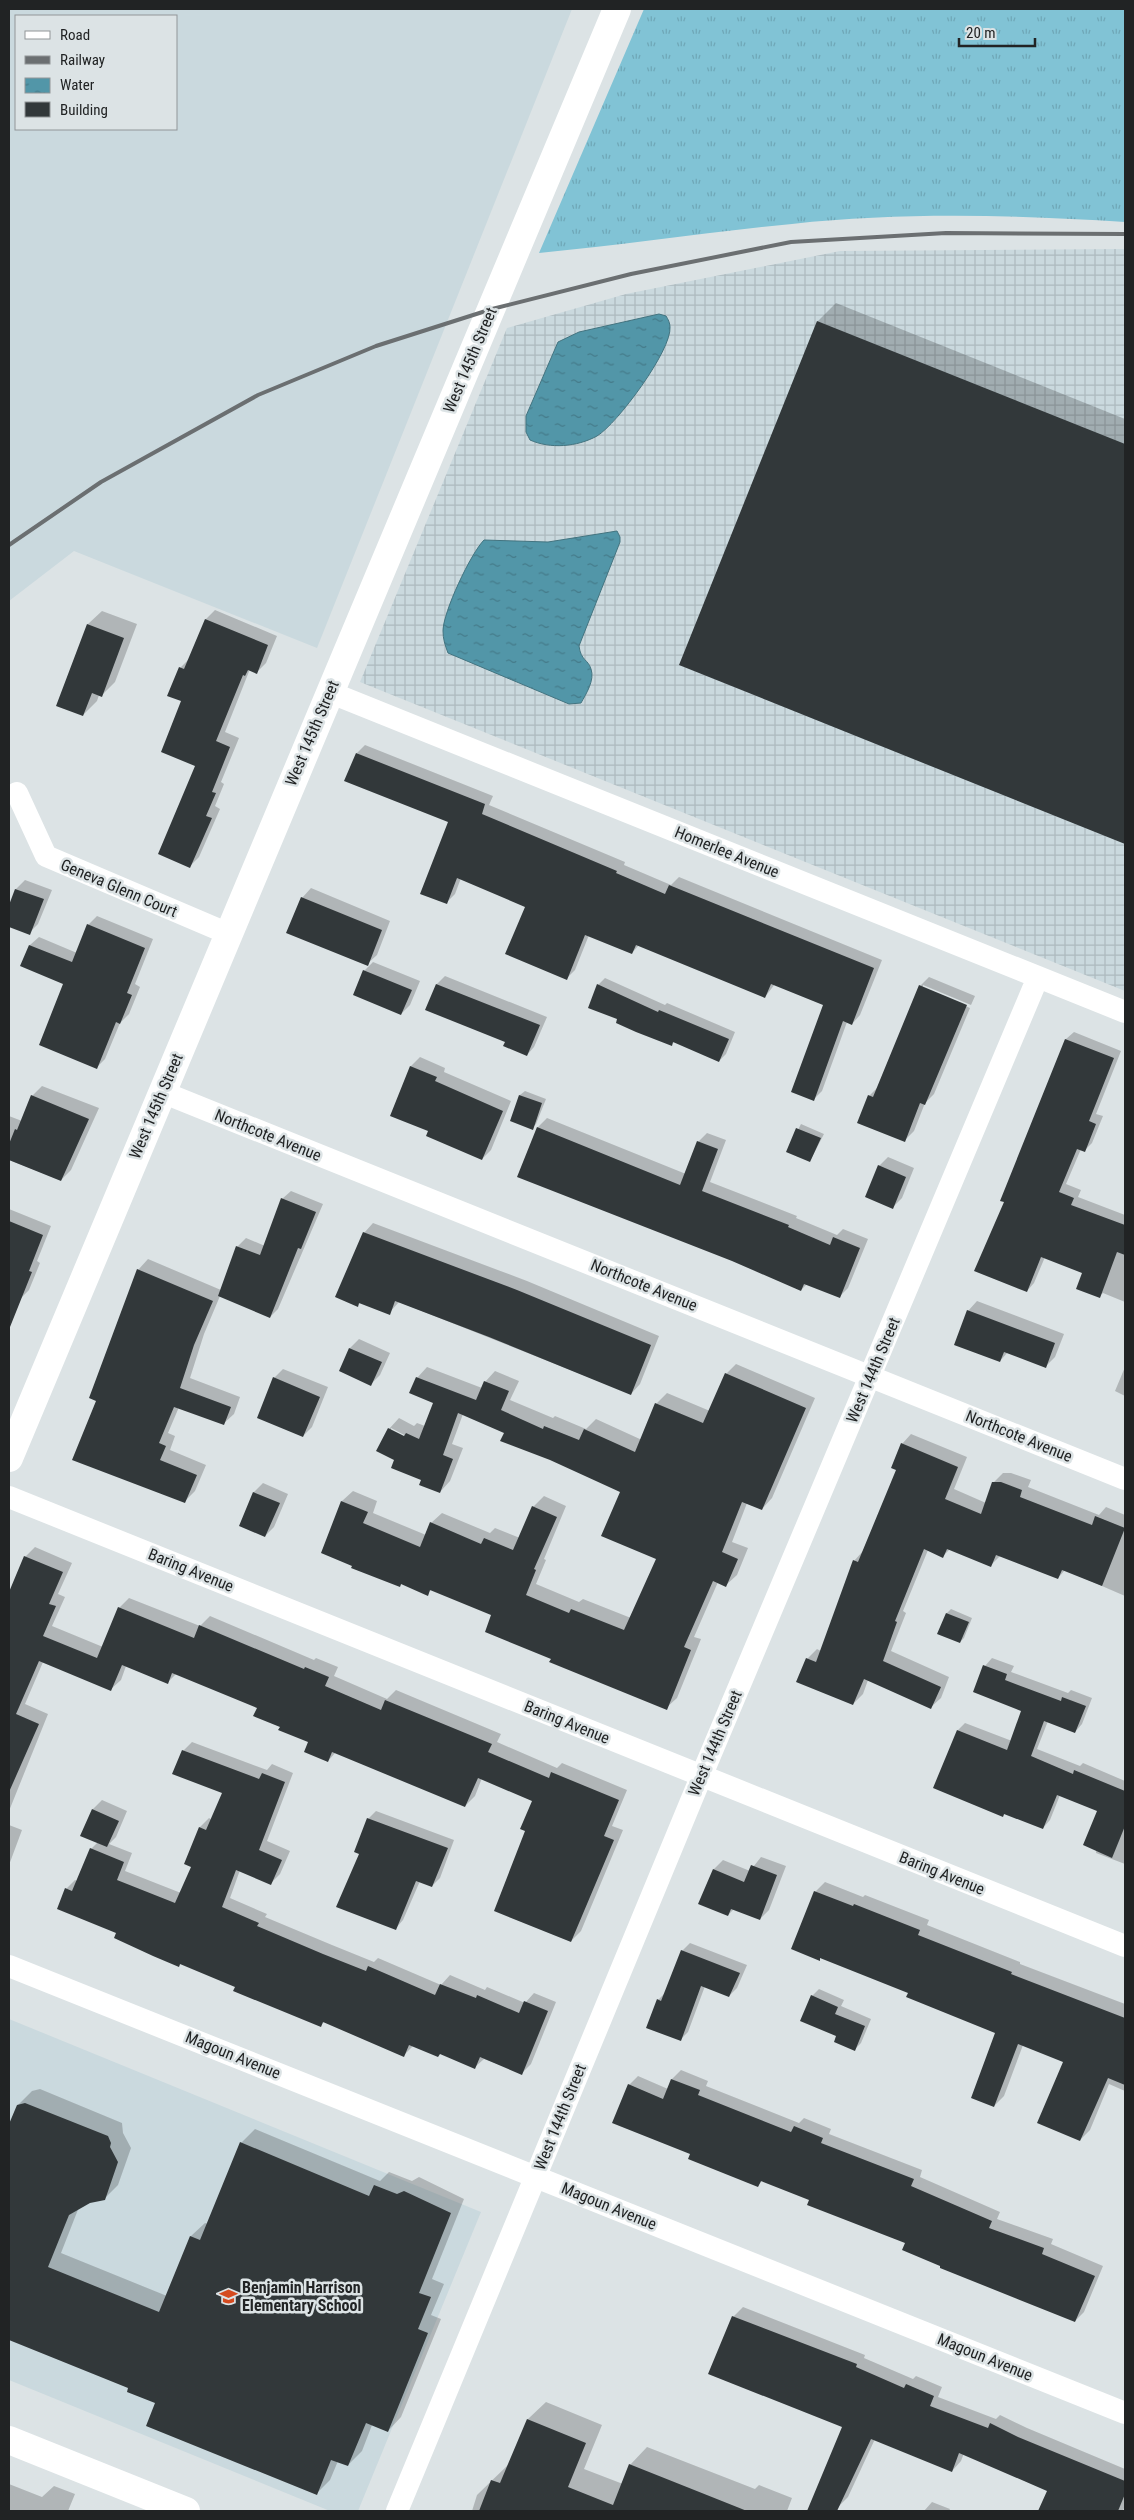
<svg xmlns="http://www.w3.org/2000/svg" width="1134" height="2520" viewBox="0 0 1134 2520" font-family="'Roboto Condensed',sans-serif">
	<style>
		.built { fill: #cad9de; fill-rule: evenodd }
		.industrial { fill: url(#industrial-grid) }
		.grass { fill: url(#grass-tufts) }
		.water { fill: url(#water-ripples); stroke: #437480 }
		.shadow { fill: #0003; fill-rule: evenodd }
		.building { fill: #32383a }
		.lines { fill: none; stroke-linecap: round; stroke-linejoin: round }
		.minor { stroke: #fff; stroke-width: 22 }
		.tertiary { stroke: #fff; stroke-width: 28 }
		.primary { stroke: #fff; stroke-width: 28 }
		.rail { stroke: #6b6f71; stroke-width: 4 }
		.labels { text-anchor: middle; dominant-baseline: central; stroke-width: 5; stroke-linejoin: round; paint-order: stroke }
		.street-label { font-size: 16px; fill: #212324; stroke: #dce3e5 }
		.poi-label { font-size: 16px; font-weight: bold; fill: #212324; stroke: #dce3e5; text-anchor: start }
	</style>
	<defs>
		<pattern id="industrial-grid" width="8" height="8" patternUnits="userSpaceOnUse" patternTransform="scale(1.25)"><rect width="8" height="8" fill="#cad9de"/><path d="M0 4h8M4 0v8" fill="none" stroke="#adbabe"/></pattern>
		<pattern id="grass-tufts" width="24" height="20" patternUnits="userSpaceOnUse" patternTransform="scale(1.25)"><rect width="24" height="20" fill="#81c3d5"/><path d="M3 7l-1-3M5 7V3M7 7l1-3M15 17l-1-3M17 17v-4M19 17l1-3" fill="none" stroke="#6fa7b7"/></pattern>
		<pattern id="water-ripples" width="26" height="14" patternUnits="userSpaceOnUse" patternTransform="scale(1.25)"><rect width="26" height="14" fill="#5296a8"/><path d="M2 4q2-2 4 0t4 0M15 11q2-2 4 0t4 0" fill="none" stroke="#447a89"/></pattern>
	</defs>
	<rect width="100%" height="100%" fill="#dce3e5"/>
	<path class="built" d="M9 9H572L317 648 74 551 9 601ZM16 16H176V129H16Z
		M9 2019 481 2212 358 2511H330L9 2380Z"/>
	<path class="industrial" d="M1125 249V991L360 682 507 328 626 294 840 251Z"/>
	<path class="grass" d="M644 9H1125V222C1015 215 902 212 792 224 707 232 624 245 539 253Z"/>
	<path class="water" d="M659 314 666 316C668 319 670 323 670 327 672 350 617 424 597 436 577 447 550 449 530 440L526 432V416L558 342 579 332Z
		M617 531 620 537V542L579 646C581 661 588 659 591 669 595 680 586 694 581 703L569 704 448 653C445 645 443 639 443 631 443 612 471 553 484 540L548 542Z"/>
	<path class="shadow" d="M836 303 1125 419V843L680 664 818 321Z
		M215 610 277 636 266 663 257 672 250 669 225 732 239 738 221 782 224 784 215 806 220 809 199 857 190 866 197 765 183 701 180 668 190 658 206 619Z
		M102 611 137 624 115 682 101 696 99 695 97 701 83 715 57 705 88 624Z
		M365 745 493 796 489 805 625 862 624 865 671 885 679 877 882 960 860 1015 852 1024 847 1022 822 1091 814 1099 824 1004 775 984 765 997 639 945 632 953 589 935 575 970 567 978 526 907 461 878 455 894 446 903 450 821 357 753Z
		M25 880 52 890 38 924 29 933 9 925V909L16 889Z
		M311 888 390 921 377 955 367 964 302 898Z
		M97 916 153 939 135 984 140 987 129 1014 120 1023 105 1059 96 1068 65 983 22 965 30 945 39 937 77 953 88 925Z
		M373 962 420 981 410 1005 401 1014 364 971Z
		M445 976 547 1017 534 1047 527 1055 507 1041 427 1009 437 984Z
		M929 977 975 996 971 1005 923 985V988L970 1008 934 1094 925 1103 914 1131 904 1141 869 1096 879 1086 920 986Z
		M605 978 665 1005 667 1003 735 1032 726 1054 719 1061 675 1041 671 1045 619 1019 598 985Z
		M1074 1032 1121 1051 1096 1114 1103 1116 1092 1143 1084 1151 1081 1149 1066 1184 1081 1190 1078 1197 1125 1215V1302L1103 1293 1099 1296 1083 1273 1045 1257 1034 1283 1027 1291 1005 1201 1002 1200 1066 1039Z
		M420 1057 445 1068 444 1072 511 1101 491 1150 482 1159 430 1131 391 1115 411 1066Z
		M42 1086 99 1108 71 1170 61 1180 9 1160V1116L22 1121 32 1096Z
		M525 1091 546 1099 536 1124 532 1128 511 1120 520 1095Z
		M547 1118 686 1174 698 1142 707 1133 726 1140 710 1182 797 1216 796 1218 837 1235 843 1229 868 1239 848 1288 839 1297 807 1284 801 1290 776 1277 518 1176 538 1127Z
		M801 1124 824 1134 810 1161 787 1151Z
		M888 1157 914 1168 902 1198 892 1208 879 1166Z
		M291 1191 323 1204 278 1309 270 1317 220 1296 204 1334 190 1378 240 1397 234 1414 223 1424 179 1407 168 1433 175 1436 170 1450 206 1465 195 1491 185 1501 97 1400 90 1397 138 1270 148 1259 221 1290 237 1247 246 1238 265 1246 282 1199Z
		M9 1209 51 1226 37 1261 40 1263 29 1290 20 1299 9 1295Z
		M373 1223 527 1281 659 1336 640 1384 631 1394 399 1302 389 1313 361 1302 358 1305 364 1233Z
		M977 1301 1064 1334 1055 1357 1046 1366 1008 1352 1000 1361 968 1311Z
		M359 1339 390 1353 380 1375 371 1384 340 1371 350 1348Z
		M736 1364 815 1398 772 1498 762 1509 747 1503 732 1542 748 1548 737 1575 726 1585 718 1582 694 1637 701 1639 677 1698 666 1708 552 1659 493 1615 432 1589 427 1594 402 1583 400 1586 322 1552 342 1501 353 1491 377 1501 373 1513 426 1535 431 1523 442 1513 490 1533 495 1528 520 1538 533 1507 544 1496 566 1506 544 1559 546 1560 536 1584 579 1602 583 1599 631 1618 657 1558 621 1492 506 1432 463 1414 452 1444 463 1448 450 1481 440 1492 396 1460 389 1429 399 1418 414 1426 417 1423 425 1426 434 1402 417 1378 427 1367 482 1388 485 1382 495 1371 519 1381 510 1400 553 1418 555 1416 586 1429 596 1419 642 1440 656 1404 667 1393 710 1411 726 1374ZM391 1428 410 1438 409 1440 391 1431Z
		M1125 1367V1396L1115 1391Z
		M283 1369 328 1387 312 1427 303 1436 274 1378Z
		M911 1434 967 1457 954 1489 986 1503 993 1483 1003 1473H1011L1031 1480 1028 1487 1099 1515 1106 1507 1125 1515V1596L1065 1570 1058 1578 1000 1556 990 1566 950 1549 943 1556 928 1550 903 1611 906 1613 891 1651 949 1677 941 1698 931 1707 868 1680 863 1694 853 1704 807 1659 817 1649 821 1651 854 1561 863 1551 898 1469 902 1444Z
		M263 1483 288 1494 274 1527 265 1536 240 1525 254 1492Z
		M35 1547 72 1563 58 1594 65 1597 52 1626 103 1647 119 1608 129 1598 200 1626 210 1616 314 1660 316 1658 338 1667 334 1676 387 1699 396 1690 501 1734 497 1742 557 1768 562 1763 627 1790 612 1826 623 1830 581 1931 571 1941 526 1830 533 1801 482 1778 475 1796 465 1806 336 1752 328 1761 309 1742 281 1726 259 1707 177 1673 167 1683 126 1666 121 1680 111 1689 43 1662 25 1704 48 1714 9 1811V1594L25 1557Z
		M951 1609 972 1618 964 1638 960 1642 939 1633 947 1613Z
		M992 1658 1014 1666 1011 1672 1068 1693 1071 1690 1092 1698 1082 1724 1075 1732 1048 1721 1037 1749 1080 1766 1083 1763 1125 1781V1864L1096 1853 1099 1811 1060 1795 1050 1820 1043 1828 1005 1813 1003 1816 958 1730 965 1723 1012 1741 1023 1710 985 1666Z
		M192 1742 267 1770 272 1764 293 1773 267 1841 290 1851 280 1874 271 1883 240 1870 230 1898 267 1914 265 1917 332 1945 374 1962 378 1958 441 1985 450 1975 485 1990 487 1987 525 2003 534 1993 556 2002 531 2064 522 2073 484 2059 475 2067 441 2053 413 2046 404 2055 325 2021 321 2025 237 1987 181 1963 179 1966 117 1933 66 1889 75 1880 77 1881 91 1849 98 1842 93 1809 102 1800 127 1811 116 1837 109 1844 132 1853 125 1871 181 1893 193 1866 200 1827 209 1818 212 1820 224 1792 183 1751Z
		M376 1811 454 1840 440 1878 432 1886 420 1881 403 1920 396 1928 360 1853 368 1819Z
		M9 1825 22 1830 9 1865Z
		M761 1857 786 1866 769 1910 760 1919 734 1909 728 1915 700 1903 714 1869 723 1860 750 1871Z
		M825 1882 863 1897 865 1895 929 1920 927 1925 1020 1962V1964L1125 2004V2091L1109 2084 1090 2130 1080 2140 1065 2061 1023 2045 1004 2096 994 2106 997 2033 909 1992 821 1957 819 1959 815 1892Z
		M690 1943 747 1965 737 1988 729 1996 705 1986 688 2032 680 2040 658 2000 666 1992 682 1951Z
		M819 1989 844 2000 841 2006 871 2019 861 2043 854 2050 838 2036 812 1996Z
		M681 2070 708 2081 706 2086 799 2123 804 2118 831 2129 829 2134 922 2170 920 2177 1000 2212 997 2219 1053 2239 1051 2244 1103 2266 1084 2312 1075 2321 942 2265 906 2243 811 2200 763 2180 758 2185 692 2154 629 2085 638 2076 668 2089 672 2079Z
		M40 2089 122 2123 123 2133 131 2148 118 2185 104 2199 89 2201 79 2207 61 2253 167 2296 191 2236 205 2223 208 2224 241 2143 255 2129 380 2181 389 2172 412 2181 419 2177 464 2199 432 2279 444 2284 431 2315 441 2319 401 2417 388 2431 372 2425 362 2451 348 2465 338 2461 330 2480 317 2493 130 2388 9 2338V2128L18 2105 32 2091Z
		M743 2307 865 2355 864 2358 913 2379 916 2376 942 2387 938 2397 996 2419 1000 2415 1027 2428 1125 2469V2505L1123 2511H1039L1048 2490 964 2453 961 2461 952 2471 875 2439 848 2497 839 2506 844 2426 710 2374 733 2317Z
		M546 2402 602 2425 584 2469 623 2484 630 2465 647 2447 755 2489 759 2485 792 2498 787 2511H472L477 2495 510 2463 528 2419Z
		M9 2484 42 2497 54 2486 75 2494 68 2511H9Z
		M932 2502 950 2509 949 2511H924Z"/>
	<path class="building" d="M817 321 1125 444V844L679 665Z
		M205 619 268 645 257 674 248 670 245 676 243 675 216 741 230 747 212 792 216 793 206 816 212 818 190 868 158 854 195 766 161 752 181 701 167 696 179 667 184 669Z
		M87 624 124 638 102 697 92 693 83 716 56 706Z
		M356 753 485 804 482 814 617 871 616 873 665 894 669 885 874 968 852 1025 843 1021 814 1101 791 1092 823 1005 771 984 765 998 636 945 632 954 585 935 567 980 505 954 525 907 457 878 447 904 420 894 448 822 344 781Z
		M15 889 44 899 30 935 9 927V905Z
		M301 897 382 930 368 966 286 933Z
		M87 924 145 948 127 993 132 995 120 1024 116 1022 97 1069 39 1045 63 984 20 966 29 945 72 962Z
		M363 970 412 990 401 1015 353 995Z
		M436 984 540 1025 527 1056 503 1046 505 1042 425 1010Z
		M597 984 658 1012 659 1010 729 1039 719 1062 673 1042 672 1046 636 1032 616 1023 617 1019 588 1008Z
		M919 985 967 1005 925 1105 920 1103 905 1142 857 1123 868 1095 873 1097Z
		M1065 1039 1114 1058 1089 1121 1096 1124 1085 1152 1077 1149 1059 1192 1074 1198 1071 1205 1125 1225V1255L1117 1252 1100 1298 1076 1289 1082 1273 1041 1257 1027 1292 974 1271 1004 1202 1000 1201Z
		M410 1066 437 1077 435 1081 503 1111 482 1160 426 1136 428 1131 390 1116Z
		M31 1095 89 1119 61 1181 9 1160V1144L15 1129 17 1130Z
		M519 1095 542 1103 533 1130 510 1121Z
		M537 1127 680 1185 697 1141 718 1149 702 1191 789 1225 788 1227 830 1245 833 1237 860 1248 840 1298 804 1284 801 1291 732 1261 517 1177Z
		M796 1128 821 1138 810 1162 786 1152Z
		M878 1165 906 1177 893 1209 865 1197Z
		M281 1198 316 1212 301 1249 298 1248 270 1318 218 1296 236 1246 260 1255Z
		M9 1221 43 1235 29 1271 32 1272 10 1327Z
		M363 1232 517 1290 651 1345 631 1395 489 1337 395 1301 390 1315 359 1303 358 1307 335 1297Z
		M137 1269 213 1301 194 1345 180 1388 231 1407 224 1425 174 1407 159 1443 166 1446 160 1460 197 1475 185 1503 72 1460 96 1401 89 1398Z
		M967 1310 1055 1343 1046 1368 1004 1352 1000 1362 954 1345Z
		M349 1348 382 1362 371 1386 339 1371Z
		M725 1373 806 1408 762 1510 742 1502 722 1552 738 1559 726 1587 713 1581 684 1647 691 1650 667 1710 549 1662 551 1659 485 1632 491 1615 430 1590 428 1596 401 1584 400 1587 351 1568 352 1566 321 1553 341 1501 368 1512 363 1523 420 1547 430 1522 481 1544 484 1538 513 1550 532 1506 557 1517 534 1569 536 1570 526 1595 569 1613 571 1609 624 1630 656 1559 601 1536 620 1492 550 1460 500 1441 504 1433 458 1413 443 1455 453 1459 440 1493 419 1485 421 1480 391 1468 394 1460 376 1451 388 1428 404 1436 406 1433 419 1439 433 1403 409 1393 416 1377 476 1400 484 1381 509 1391 501 1410 543 1429 544 1426 579 1440 584 1429 635 1452 655 1403 703 1423Z
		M273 1377 320 1397 303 1437 257 1418Z
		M901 1443 958 1467 945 1499 981 1514 992 1482H1001L1022 1490 1020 1497 1092 1525 1095 1516 1125 1528 1102 1586 1062 1570 1058 1579 996 1555 991 1567 947 1549 943 1558 924 1549 895 1621 897 1622 883 1661 941 1687 931 1709 864 1679 853 1705 796 1682 806 1658 816 1662 853 1560 858 1562 896 1470 891 1468Z
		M253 1492 280 1503 265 1537 239 1526Z
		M24 1556 63 1572 49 1604 56 1606 43 1636 97 1658 118 1607 194 1638 199 1625 304 1669 305 1667 329 1677 325 1686 381 1710 385 1700 492 1744 488 1752 549 1778 551 1772 619 1800 604 1836 614 1840 571 1942 494 1911 525 1831 520 1829 532 1801 478 1778 465 1807 332 1752 328 1762 304 1752 308 1742 278 1730 280 1727 253 1716 257 1708 172 1673 168 1684 122 1665 111 1691 39 1661 16 1714 39 1724 9 1792V1592Z
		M946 1613 969 1622 960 1643 937 1634Z
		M983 1665 1007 1674 1005 1680 1061 1701 1062 1697 1086 1706 1075 1733 1044 1721 1031 1756 1073 1774 1074 1770 1125 1791V1826L1112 1858 1083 1845 1097 1811 1057 1795 1043 1829 1004 1814 1003 1817 933 1788 957 1730 1007 1750 1021 1711 973 1692Z
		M182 1750 259 1779 262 1773 285 1782 259 1850 282 1860 271 1885 236 1870 222 1907 259 1923 257 1926 323 1954 366 1971 368 1966 435 1995 440 1984 476 1998 477 1995 519 2013 524 2001 548 2011 522 2075 480 2057 475 2069 440 2054 438 2057 409 2045 404 2057 323 2022 321 2027 233 1991 235 1987 180 1964 179 1967 153 1956 114 1938 116 1933 57 1909 65 1888 72 1891 90 1848 124 1862 117 1880 175 1903 191 1867 184 1864 199 1827 206 1830 222 1793 172 1774Z
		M92 1809 119 1821 107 1847 80 1836Z
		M367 1818 448 1848 432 1887 416 1881 396 1930 336 1907 359 1854 354 1852Z
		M751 1865 777 1875 760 1920 731 1909 728 1916 698 1904 713 1869 744 1882Z
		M814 1891 853 1906 854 1904 920 1930 918 1935 1012 1972 1011 1974 1125 2018V2085L1108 2078 1080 2141 1037 2123 1063 2062 1018 2044 994 2107 971 2098 995 2033 906 1997 908 1993 820 1958V1961L791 1949Z
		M681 1950 740 1973 729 1997 701 1986 681 2041 646 2028 657 1999 661 2001Z
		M811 1995 838 2007 835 2014 865 2026 855 2051 834 2042 836 2036 800 2021Z
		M671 2079 700 2090 698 2095 791 2132 794 2126 823 2138 821 2143 914 2179 911 2186 992 2221 989 2228 1044 2248 1042 2254 1095 2276 1075 2322 940 2268V2266L902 2250 905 2243 807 2205 809 2200 761 2181 758 2187 688 2159 690 2154 612 2123 628 2084 663 2099Z
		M25 2103 108 2136 111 2143 110 2147 118 2162 105 2200 90 2203 69 2215 48 2267 159 2312 190 2236 200 2240 240 2142 369 2196 374 2185 397 2194 404 2191 451 2213 419 2293 431 2297 418 2329 428 2333 388 2432 366 2423 348 2466 331 2460 317 2495 146 2426 155 2403 127 2392 128 2388 9 2340V2124L17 2105Z
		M732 2316 857 2364 856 2367 904 2388 906 2384 934 2396 930 2406 988 2428 990 2423 1018 2437 1125 2481V2494L1118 2511H1038L1047 2491 959 2453 952 2472 871 2439 837 2511H807L842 2427 708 2374Z
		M527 2419 586 2443 568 2487 613 2505 629 2464 747 2511H479L491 2480 500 2483Z"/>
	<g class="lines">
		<path class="minor" d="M329 692 1125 1012
			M17 793 46 856 229 934
			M162 1092 1125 1479
			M9 1497 1125 1946
			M9 1966 1125 2413
			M397 2511 701 1777 1038 977"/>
		<path class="tertiary" d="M9 1458 617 9"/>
		<path class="primary" d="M9 2440 186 2511"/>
		<path class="rail" d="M9 545 101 482 258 395 376 346 492 309 631 274 791 242 946 233 1125 234"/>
	</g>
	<defs>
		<symbol id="school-bare" viewBox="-9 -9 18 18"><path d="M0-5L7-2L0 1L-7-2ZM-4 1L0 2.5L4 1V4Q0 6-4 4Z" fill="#d44b20" stroke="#dce3e5" stroke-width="2.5" paint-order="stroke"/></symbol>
	</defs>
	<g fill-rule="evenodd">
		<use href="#school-bare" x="216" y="2284" width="25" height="25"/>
	</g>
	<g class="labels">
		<g class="street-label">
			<text transform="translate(470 360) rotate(-67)">West 145th Street</text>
			<text transform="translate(312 733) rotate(-67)">West 145th Street</text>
			<text transform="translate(727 852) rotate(22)">Homerlee Avenue</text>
			<text transform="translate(119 888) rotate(23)">Geneva Glenn Court</text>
			<text transform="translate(156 1106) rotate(-67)">West 145th Street</text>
			<text transform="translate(268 1135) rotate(22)">Northcote Avenue</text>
			<text transform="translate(644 1285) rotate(22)">Northcote Avenue</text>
			<text transform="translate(873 1370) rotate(-67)">West 144th Street</text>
			<text transform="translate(1019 1436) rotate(22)">Northcote Avenue</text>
			<text transform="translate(191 1570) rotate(22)">Baring Avenue</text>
			<text transform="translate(567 1722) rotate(22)">Baring Avenue</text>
			<text transform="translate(715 1743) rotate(-67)">West 144th Street</text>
			<text transform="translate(942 1873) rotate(22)">Baring Avenue</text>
			<text transform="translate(233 2055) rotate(22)">Magoun Avenue</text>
			<text transform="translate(560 2117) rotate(-68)">West 144th Street</text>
			<text transform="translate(609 2206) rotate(22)">Magoun Avenue</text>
			<text transform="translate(985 2357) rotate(22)">Magoun Avenue</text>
		</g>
		<g class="poi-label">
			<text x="242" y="2287">Benjamin Harrison<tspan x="242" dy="18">Elementary School</tspan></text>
		</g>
	</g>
	<rect width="1134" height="2520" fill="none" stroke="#212324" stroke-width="20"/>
	<rect x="15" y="15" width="162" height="115" fill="#dce3e5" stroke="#919698"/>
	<rect x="25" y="31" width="25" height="8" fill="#ffffff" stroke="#919698"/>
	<text x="60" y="40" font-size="15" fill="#212324">Road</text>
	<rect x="25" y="56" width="25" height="8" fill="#6b6f71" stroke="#919698"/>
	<text x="60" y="65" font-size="15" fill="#212324">Railway</text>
	<rect x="25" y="78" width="25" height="15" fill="url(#water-ripples)" stroke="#919698"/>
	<text x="60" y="90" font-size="15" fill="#212324">Water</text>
	<rect x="25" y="102" width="25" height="15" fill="#32383a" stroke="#919698"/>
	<text x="60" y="115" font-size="15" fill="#212324">Building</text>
	<path d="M959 38v8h76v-8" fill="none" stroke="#212324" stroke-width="2.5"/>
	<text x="966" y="38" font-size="15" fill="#212324" stroke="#dce3e5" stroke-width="4" paint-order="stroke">20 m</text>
</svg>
